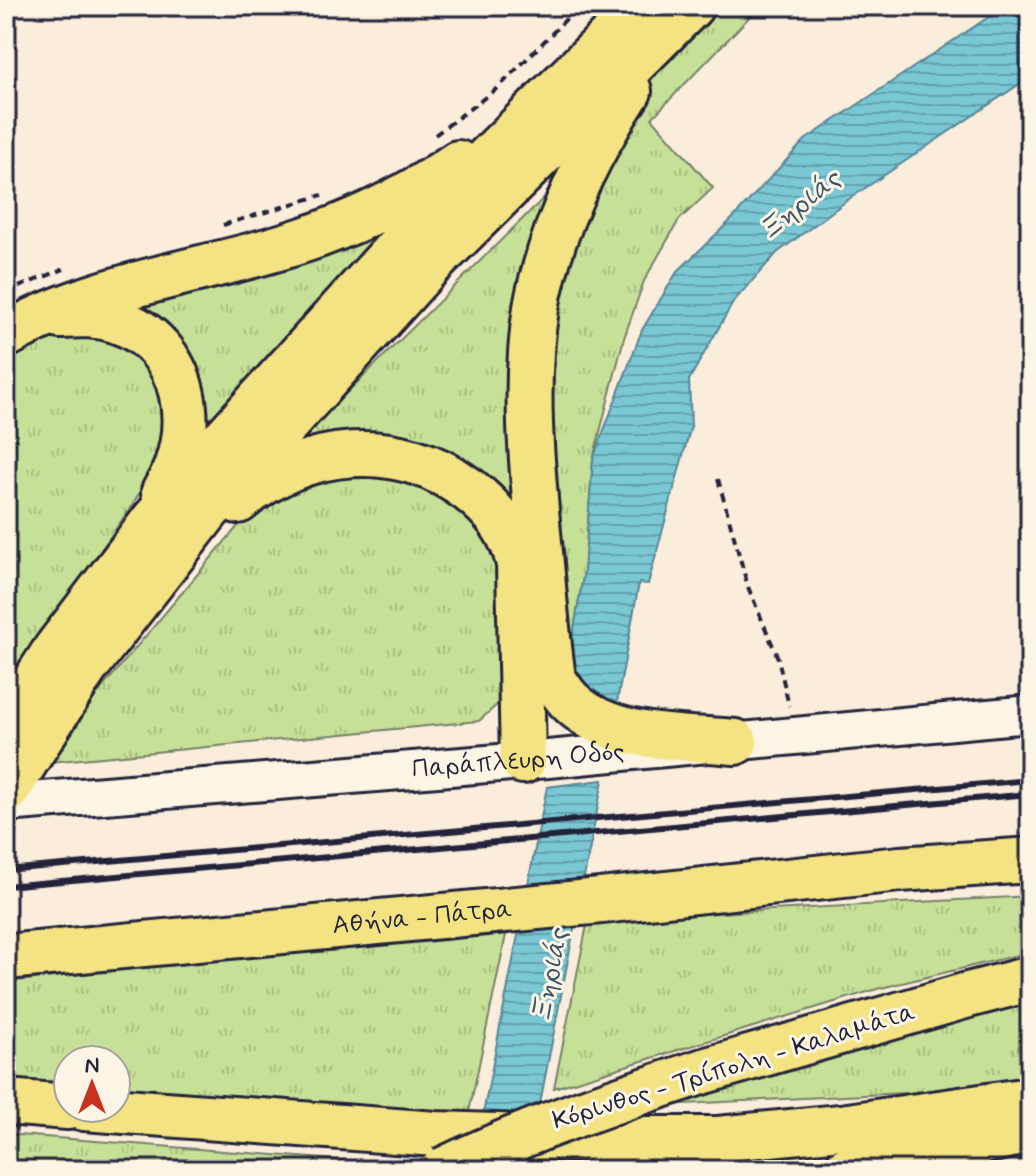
<svg xmlns="http://www.w3.org/2000/svg" width="1036" height="1176" viewBox="0 0 1036 1176" font-family="Mynerve,sans-serif">
	<style>
		.grass { fill: url(#grass-tufts); stroke: #748169; stroke-width: 2 }
		.water { fill: url(#water-rules); stroke: #568697; stroke-width: 2 }
		.lines { fill: none; stroke-linecap: round; stroke-linejoin: round }
		.secondary-casing { stroke: #22223b; stroke-width: 42 }
		.highway-casing { stroke: #22223b; stroke-width: 50 }
		.path { stroke: #22223b; stroke-width: 4; stroke-dasharray: 8 6; stroke-linecap: butt }
		.secondary { stroke: #fcf5e5; stroke-width: 36 }
		.highway { stroke: #f4e382; stroke-width: 44 }
		.rail { stroke: #22223b; stroke-width: 6 }
		.highway-bridge-casing { stroke: #22223b; stroke-width: 50; stroke-linecap: butt }
		.highway-bridge { stroke: #f4e382; stroke-width: 44 }
		.labels { text-anchor: middle; dominant-baseline: central; stroke-width: 6; stroke-linejoin: round; paint-order: stroke }
		.street-label { font-size: 26px; fill: #22223b; stroke: #fcf5e5 }
		.water-label { font-size: 28px; font-style: italic; fill: #3c5469; stroke: #fcf5e5 }
	</style>
	<defs>
		<pattern id="grass-tufts" width="24" height="20" patternUnits="userSpaceOnUse" patternTransform="scale(2)"><rect width="24" height="20" fill="#c7e097"/><path d="M3 7l-1-3M5 7V3M7 7l1-3M15 17l-1-3M17 17v-4M19 17l1-3" fill="none" stroke="#abc083"/></pattern>
		<pattern id="water-rules" width="6" height="5" patternUnits="userSpaceOnUse" patternTransform="scale(2)"><rect width="6" height="5" fill="#79c8d4"/><path d="M0 2.5h6" fill="none" stroke="#63a2ad"/></pattern>
	</defs>
	<rect width="100%" height="100%" fill="#fbeddc"/>
	<filter id="ink" filterUnits="userSpaceOnUse"><feTurbulence type="fractalNoise" baseFrequency=".0125" numOctaves="2"/><feDisplacementMap in="SourceGraphic" scale="16" xChannelSelector="R" yChannelSelector="G"/><feConvolveMatrix kernelMatrix="1 2 1 2 8 2 1 2 1" color-interpolation-filters="sRGB"/></filter>
	<g filter="url(#ink)">
		<path class="grass" d="M714 6H760L652 118 713 188 679 220 644 281 624 338 593 459 584 571 567 670 543 409 562 268 626 113 648 80Z
			M571 171 519 503 510 509 289 450Z
			M433 199 200 436 115 303Z
			M85 332 135 350 159 385 166 429 150 475 133 504 43 634 6 695V358L58 334Z
			M374 473 411 482 441 496 474 517 497 550 501 701 479 721 39 763 243 520 302 481Z
			M1030 896V952L877 989 554 1088 588 920Z
			M507 930 467 1122 116 1090V1060H68V1086L6 1081V982Z
			M1030 1001V1076L926 1092 664 1105 800 1061Z
			M6 1134 388 1164 376 1170H6Z
			M844 1160 797 1170H536V1165L600 1169Z"/>
		<path class="water" d="M1005 6H1030V77L849 199 777 253 734 301 689 380 691 426 648 584 639 583 617 702 590 694 567 670 584 571 593 459 642 330 677 272 733 218 805 140Z
			M603 780 527 1170H472L547 787Z"/>
		<g class="lines">
			<defs>
				<g id="secondary">
					<path id="s1" d="M6 803 548 759 1030 714"/>
				</g>
				<g id="highway">
					<path d="M629 91C587 156 550 230 536 308 524 383 531 457 538 532 543 581 546 630 553 678 559 687 564 696 572 703 612 741 684 737 735 742"/>
					<path d="M60 316C79 315 97 314 115 320 190 344 201 433 164 492"/>
					<path d="M6 335C103 280 215 272 318 235 367 217 415 193 458 163"/>
					<path d="M238 501C305 445 398 436 469 490 495 510 512 532 519 564L523 761"/>
					<path d="M6 726 56 649 154 520 209 456 398 247 642 6"/>
					<path d="M6 792 85 668 208 510 425 270 691 6"/>
					<path id="s2" d="M6 957 591 902 900 869 1030 860"/>
					<path d="M704 1071 968 995 1030 979"/>
					<path d="M6 1102 68 1107"/>
					<path d="M84 1108 436 1134 581 1139H718L841 1127 1030 1100"/>
					<path d="M846 1170 1030 1131"/>
				</g>
			</defs>
			<use href="#secondary" class="secondary-casing"/>
			<use href="#highway" class="highway-casing"/>
			<path class="path" d="M435 135 500 86 579 6
				M223 225 322 195
				M6 292 64 269
				M718 479 748 587 778 658 789 706"/>
			<use href="#secondary" class="secondary"/>
			<use href="#highway" class="highway"/>
			<path class="rail" d="M6 870 1030 780
				M6 886 1030 794"/>
			<defs>
				<path id="highway-bridge" d="M443 1170C527 1130 615 1100 704 1071"/>
			</defs>
			<use href="#highway-bridge" class="highway-bridge-casing"/>
			<use href="#highway-bridge" class="highway-bridge"/>
		</g>
	</g>
	<g class="labels">
		<g class="street-label">
			<text stroke="none"><textPath href="#s1" startOffset="514">Παράπλευρη Οδός</textPath></text>
			<text stroke="none"><textPath href="#s2" startOffset="418">Αθήνα - Πάτρα</textPath></text>
			<text transform="translate(734 1067) rotate(-17)">Κόρινθος - Τρίπολη - Καλαμάτα</text>
		</g>
		<g class="water-label">
			<text transform="translate(800 206) rotate(-39)">Ξηριάς</text>
			<text transform="translate(551 976) rotate(-79)">Ξηριάς</text>
		</g>
	</g>
	<rect width="1036" height="1176" fill="none" stroke="#fcf5e5" stroke-width="32"/>
	<rect x="16" y="16" width="1004" height="1144" fill="none" stroke="#22223b" stroke-width="3" filter="url(#ink)"/>
	<g transform="translate(92 1084)"><circle r="38" fill="#fcf5e5" stroke="#a5a1a1" stroke-width="2"/>
	<path d="M0-6L14 30L0 20L-14 30Z" fill="#c8321e"/>
	<text y="-12" font-size="22" font-weight="bold" text-anchor="middle" fill="#22223b">N</text>
	</g>
</svg>
